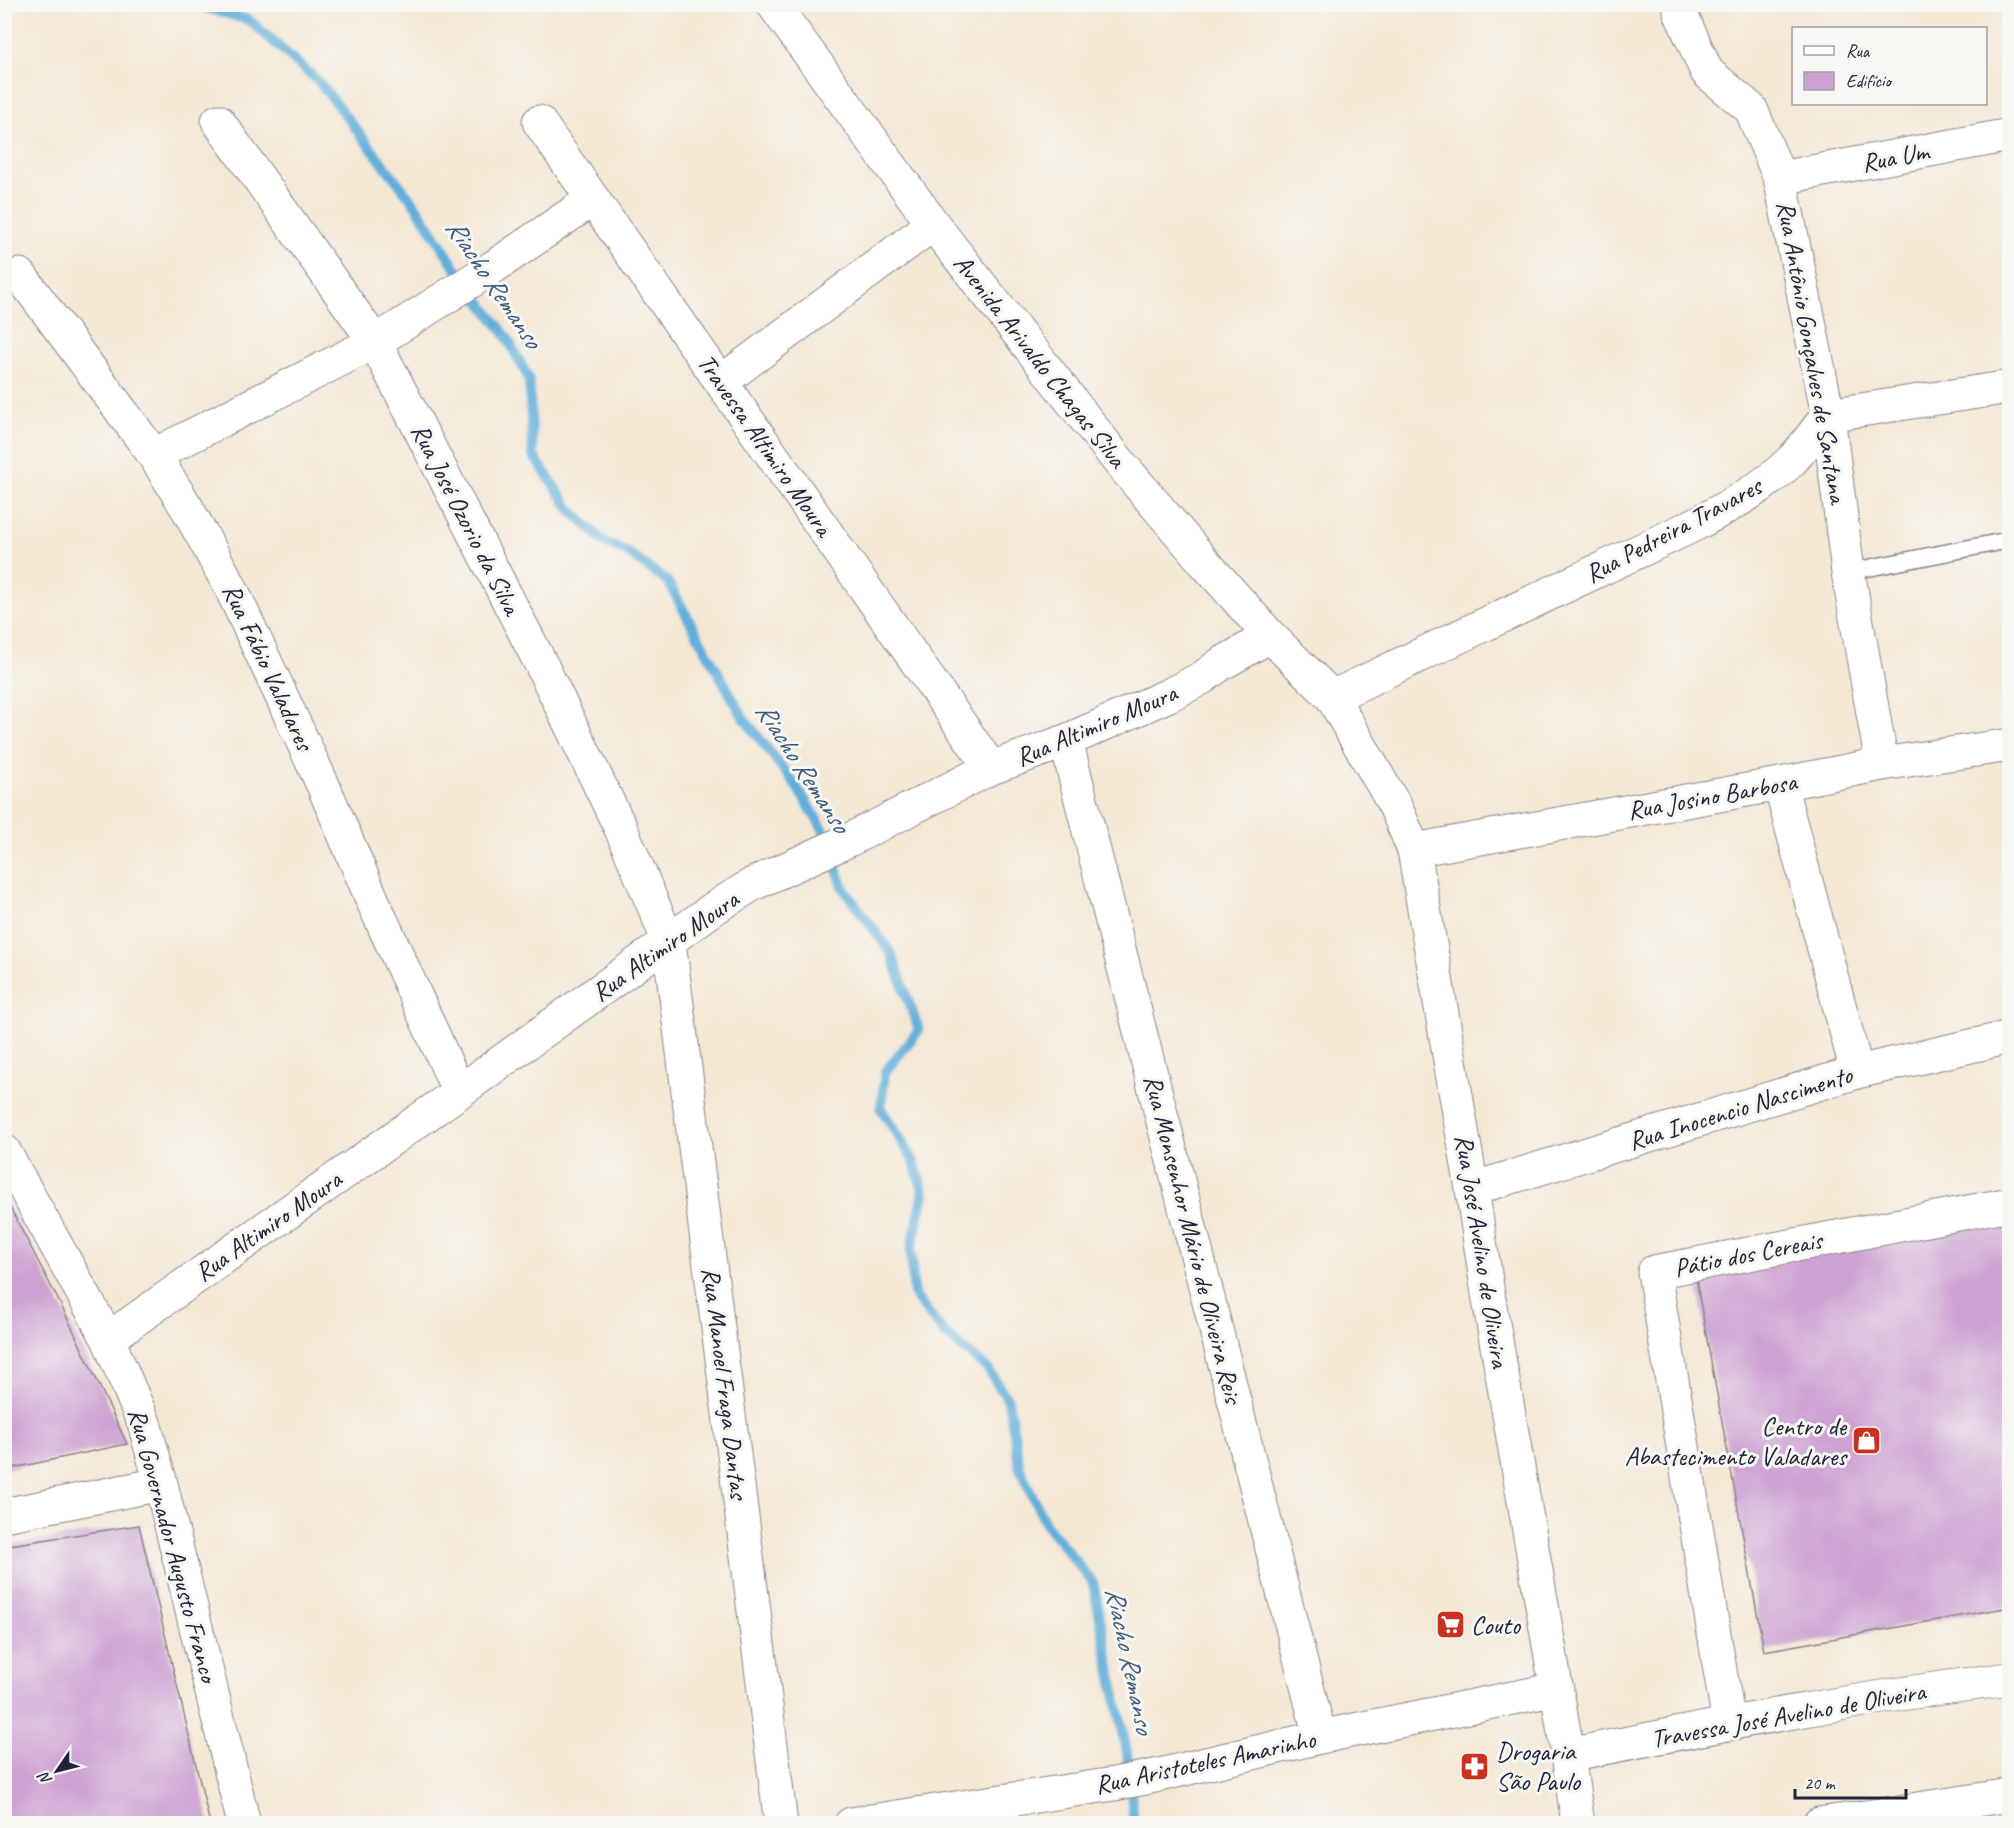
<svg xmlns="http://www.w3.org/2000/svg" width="2014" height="1828" viewBox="0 0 2014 1828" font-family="Caveat,sans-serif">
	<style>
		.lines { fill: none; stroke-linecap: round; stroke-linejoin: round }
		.stream { stroke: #62afdb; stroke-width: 10 }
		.building { fill: #cda2d3 }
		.service-casing { stroke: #8b8488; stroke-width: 19 }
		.minor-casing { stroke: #8b8488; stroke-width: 35 }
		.service { stroke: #fff; stroke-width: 16 }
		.minor { stroke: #fff; stroke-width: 33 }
		.labels { text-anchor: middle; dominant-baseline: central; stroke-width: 6; stroke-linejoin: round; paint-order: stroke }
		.street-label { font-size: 26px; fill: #22223b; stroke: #f6f6f2 }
		.poi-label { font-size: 26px; fill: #22223b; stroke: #f6f6f2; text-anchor: start }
		.water-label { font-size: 27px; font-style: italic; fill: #3c5a7b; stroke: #f6f6f2 }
	</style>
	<rect width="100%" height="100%" fill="#f6f6f2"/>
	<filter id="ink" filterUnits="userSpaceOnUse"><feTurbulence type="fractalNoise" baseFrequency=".0167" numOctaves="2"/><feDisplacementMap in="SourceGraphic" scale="12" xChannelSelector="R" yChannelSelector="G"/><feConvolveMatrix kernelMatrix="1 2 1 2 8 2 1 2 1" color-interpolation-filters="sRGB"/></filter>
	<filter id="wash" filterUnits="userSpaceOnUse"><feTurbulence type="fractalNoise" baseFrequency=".008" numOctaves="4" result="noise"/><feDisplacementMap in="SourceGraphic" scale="24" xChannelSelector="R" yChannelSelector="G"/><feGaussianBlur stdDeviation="1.35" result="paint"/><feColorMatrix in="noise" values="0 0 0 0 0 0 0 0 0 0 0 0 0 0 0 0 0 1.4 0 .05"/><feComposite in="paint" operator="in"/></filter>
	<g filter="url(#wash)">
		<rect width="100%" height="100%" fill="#f4e7d4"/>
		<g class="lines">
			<path class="stream" d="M178 4 194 5 249 20 319 82 414 203 457 270 506 336 529 379 533 455 570 509 603 541 627 552 668 582 743 717 796 786 823 829 844 889 891 953 919 1030 885 1072 881 1109 914 1161 924 1194 911 1250 914 1295 943 1332 988 1369 1008 1400 1020 1469 1045 1523 1093 1583 1127 1752 1134 1824"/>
		</g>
		<g id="blocks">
			<path class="building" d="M4 1196 63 1309 127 1444 4 1470Z
				M2010 1218V1607L1764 1651 1695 1274Z
				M139 1525 210 1824H4V1546Z"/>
		</g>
	</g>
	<g filter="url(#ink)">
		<use href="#blocks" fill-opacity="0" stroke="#8b8488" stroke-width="1.5"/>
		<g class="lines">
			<defs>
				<path id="service" d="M1848 572 2010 540"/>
				<path id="minor" d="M773 4 933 224 1120 463 1205 563 1270 636 1332 697 1395 806 1414 850 1472 1189 1488 1294 1568 1755 1578 1824
					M1680 4V12L1707 72 1751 109 1780 178 1828 415 1848 572 1882 764
					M218 121 375 342 542 666 621 829 669 942 781 1824
					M539 122 991 768
					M1780 178 2010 135
					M20 275 154 455 187 508 231 588 322 783 375 906 459 1092
					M721 382 933 224
					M154 455 375 342 495 266 593 199
					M1332 697 1696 524C1729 506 1762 489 1790 462 1804 448 1816 430 1828 415L2010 387
					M1066 741 1320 1737
					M1780 784 1857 1072
					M1414 850 1780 784 1882 764 2010 745
					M4 1151 108 1339 144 1423 161 1484 244 1824
					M1472 1189 1857 1072 2010 1037
					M108 1339 459 1092 713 909 753 884 849 840 991 768 1066 741 1171 694 1202 678 1221 664 1270 636
					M4 1515 161 1484
					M1729 1724 1654 1272 2010 1204
					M1568 1755C1715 1726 1861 1697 2010 1679
					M851 1824 1114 1784 1155 1776 1320 1737 1557 1689
					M1819 1824 2010 1795"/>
			</defs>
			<use href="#service" class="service-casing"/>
			<use href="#minor" class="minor-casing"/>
			<use href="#service" class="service"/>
			<use href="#minor" class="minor"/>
		</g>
	</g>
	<defs>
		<symbol id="shop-square" viewBox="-11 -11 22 22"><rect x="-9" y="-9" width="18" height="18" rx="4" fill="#c8321e" stroke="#f6f6f2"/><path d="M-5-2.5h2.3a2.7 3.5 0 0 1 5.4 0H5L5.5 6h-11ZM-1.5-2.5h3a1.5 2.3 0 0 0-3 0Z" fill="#fff"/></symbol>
		<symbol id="supermarket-square" viewBox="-11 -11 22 22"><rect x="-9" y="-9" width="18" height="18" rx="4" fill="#c8321e" stroke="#f6f6f2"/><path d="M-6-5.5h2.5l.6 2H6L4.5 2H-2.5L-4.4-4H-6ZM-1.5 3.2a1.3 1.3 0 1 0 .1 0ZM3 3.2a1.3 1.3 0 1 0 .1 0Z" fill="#fff"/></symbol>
		<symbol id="pharmacy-square" viewBox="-11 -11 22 22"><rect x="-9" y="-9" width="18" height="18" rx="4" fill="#c8321e" stroke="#f6f6f2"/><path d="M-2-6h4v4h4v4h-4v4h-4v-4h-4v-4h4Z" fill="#fff"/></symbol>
	</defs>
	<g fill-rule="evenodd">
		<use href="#shop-square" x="1850" y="1424" width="33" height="33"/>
		<use href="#supermarket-square" x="1434" y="1608" width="33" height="33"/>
		<use href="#pharmacy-square" x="1458" y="1750" width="33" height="33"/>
	</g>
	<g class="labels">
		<g class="street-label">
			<text transform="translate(1895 157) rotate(-11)">Rua Um</text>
			<text transform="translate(1812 352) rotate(80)">Rua Antônio Gonçalves de Santana</text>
			<text transform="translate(1040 361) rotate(52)">Avenida Arivaldo Chagas Silva</text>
			<text transform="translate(765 445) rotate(55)">Travessa Altimiro Moura</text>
			<text transform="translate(466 519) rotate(63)">Rua José Ozorio da Silva</text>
			<text transform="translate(1673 530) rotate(-28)">Rua Pedreira Travares</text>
			<text transform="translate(268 667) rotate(65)">Rua Fábio Valadares</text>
			<text transform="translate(1096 725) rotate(-23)">Rua Altimiro Moura</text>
			<text transform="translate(1712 796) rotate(-10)">Rua Josino Barbosa</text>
			<text transform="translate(665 946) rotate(-35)">Rua Altimiro Moura</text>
			<text transform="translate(1740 1108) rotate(-17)">Rua Inocencio Nascimento</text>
			<text transform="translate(268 1226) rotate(-35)">Rua Altimiro Moura</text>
			<text transform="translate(1193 1239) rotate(76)">Rua Monsenhor Mário de Oliveira Reis</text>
			<text transform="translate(1482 1251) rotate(81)">Rua José Avelino de Oliveira</text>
			<text transform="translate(1748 1254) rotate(-11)">Pátio dos Cereais</text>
			<text transform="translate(725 1383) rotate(83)">Rua Manoel Fraga Dantas</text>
			<text transform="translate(173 1545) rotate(75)">Rua Governador Augusto Franco</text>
			<text transform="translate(1788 1715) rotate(-10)">Travessa José Avelino de Oliveira</text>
			<text transform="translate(1205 1762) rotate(-12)">Rua Aristoteles Amarinho</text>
		</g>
		<g class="poi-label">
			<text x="1846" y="1426" text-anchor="end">Centro de<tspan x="1846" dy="30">Abastecimento Valadares</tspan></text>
			<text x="1471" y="1625">Couto</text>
			<text x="1496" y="1751">Drogaria<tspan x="1496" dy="30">São Paulo</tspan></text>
		</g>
		<g class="water-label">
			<text transform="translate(494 283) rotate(56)">Riacho Remanso</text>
			<text transform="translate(803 767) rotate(57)">Riacho Remanso</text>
			<text transform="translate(1130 1660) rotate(78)">Riacho Remanso</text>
		</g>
	</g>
	<rect width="2014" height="1828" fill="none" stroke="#f6f6f2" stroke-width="24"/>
	<rect x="1792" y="27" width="195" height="78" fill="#f6f6f2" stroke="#a1a1a9" stroke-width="1.5"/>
	<rect x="1804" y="46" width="30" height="9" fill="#ffffff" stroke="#a1a1a9" stroke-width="1.5"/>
	<text x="1846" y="57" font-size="18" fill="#22223b">Rua</text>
	<rect x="1804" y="72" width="30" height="18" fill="#cda2d3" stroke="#a1a1a9" stroke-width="1.5"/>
	<text x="1846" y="87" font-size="18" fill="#22223b">Edifício</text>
	<g transform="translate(57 1771) rotate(235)" stroke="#f6f6f2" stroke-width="4.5" paint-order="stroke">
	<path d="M0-4.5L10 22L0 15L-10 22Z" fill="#22223b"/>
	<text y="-9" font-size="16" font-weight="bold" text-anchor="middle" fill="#22223b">N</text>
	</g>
	<path d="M1795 1789v9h111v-9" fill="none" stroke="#22223b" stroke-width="3"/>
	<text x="1804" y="1789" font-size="18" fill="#22223b" stroke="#f6f6f2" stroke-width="4.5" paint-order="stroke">20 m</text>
</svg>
